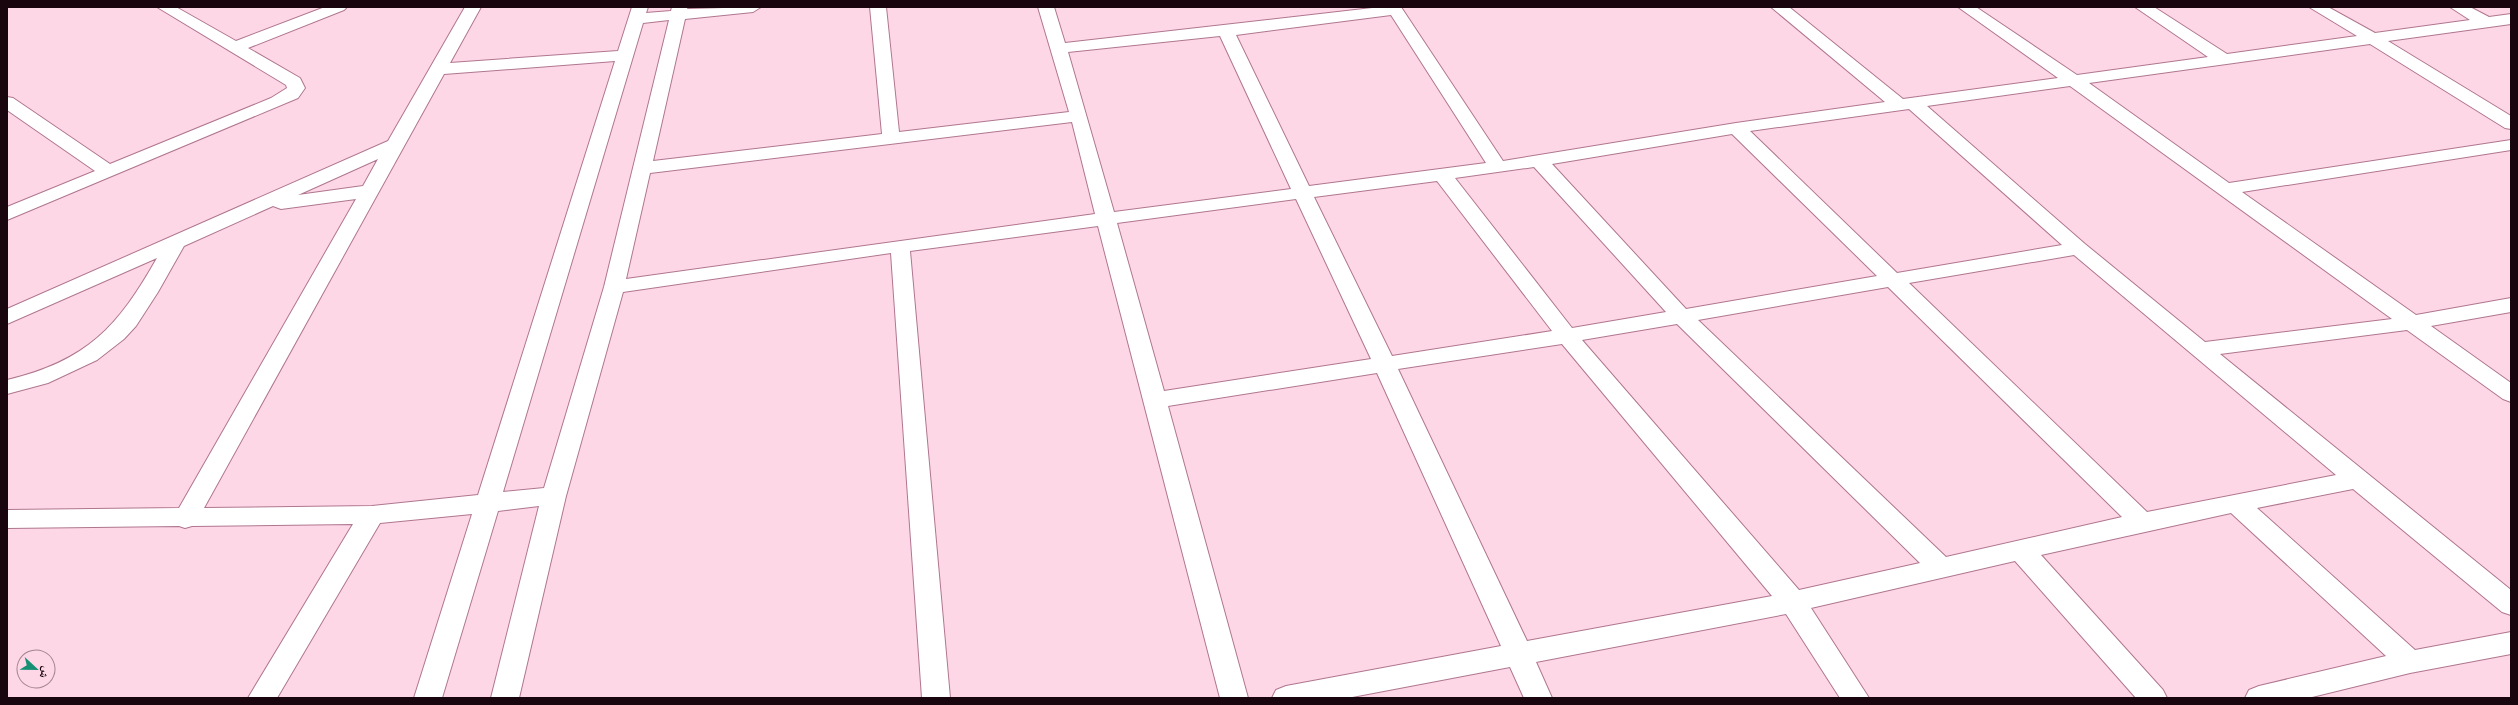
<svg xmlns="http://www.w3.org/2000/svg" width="2518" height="705" viewBox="0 0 2518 705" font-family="Mulish,'Noto Naskh Arabic',sans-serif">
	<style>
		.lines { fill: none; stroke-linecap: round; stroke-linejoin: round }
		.minor-casing { stroke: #b0768f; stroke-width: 2 }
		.minor { fill: #fff; fill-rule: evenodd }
	</style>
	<rect width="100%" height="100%" fill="#fdd7e6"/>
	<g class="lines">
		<defs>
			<path id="minor" d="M157 7H176L236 41 325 7H347L344 10 248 48 300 78 305 88 298 98 7 220V207L95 171 7 110V97L13 98 110 164 271 98 287 88 286 85Z
				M465 7H481L450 63 618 51 632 7H648L646 13 671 11 672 7H688L687 9 761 7 753 12 685 19 653 161 882 134 870 7H886L899 132 1069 112 1038 7H1054L1065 43 1381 7H1401L1503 161 1736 123 1885 102 1771 7H1789L1903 99 2058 78 1958 7H1976L2077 75 2208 57 2135 7H2154L2227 54 2357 36 2309 7H2328L2375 33 2470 20 2450 7H2470L2489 17 2511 14V24L2388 41 2511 116V129L2505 128 2370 44 2089 83 2229 183 2511 140V150L2242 192 2416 315 2511 298V312L2431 326 2511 383V402L2503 399 2407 330 2220 354 2511 590V615L2502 612 2353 489 2257 508 2415 650 2511 632V654L2410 673 2308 698H2245L2249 690 2259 686 2386 656 2231 513 2041 555 2163 690 2167 698H2136L2015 561 1811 608 1869 698H1840L1786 614 1536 662 1552 698H1524L1510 667 1347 698H1272L1276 690 1286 686 1501 646 1377 373 1168 406 1248 698H1220L1098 226 910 251 950 698H922L891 253 623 292 566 496 519 698H491L539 506 498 511 442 698H414L472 514 380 523 277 698H248L353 524 192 526 185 528 179 526 7 528V510L179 508 356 199 281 209 273 206 184 246 158 292 136 326 124 339 97 360 48 383 7 394V380C87 361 118 327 157 258L7 324V309L388 141ZM1391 15 1486 163 1309 186 1236 35ZM669 20 604 287 544 488 503 492 643 23ZM1220 36 1291 189 1114 212 1068 52ZM615 61 478 495 372 506 204 508 444 74ZM2070 86 2392 319 2205 342 2085 244 1927 106ZM1909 109 2062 245 1897 273 1750 131ZM1072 122 1095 214 626 279 650 173ZM1732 134 1877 276 1686 309 1552 164ZM378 159 363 186 298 195ZM1534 167 1666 312 1572 328 1455 178ZM1437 181 1552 331 1392 356 1314 197ZM1296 199 1371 359 1164 391 1117 223ZM2074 255 2336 475 2147 512 1909 283ZM1888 287 2122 517 1946 557 1698 320ZM1677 324 1920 563 1799 590 1582 340ZM1562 344 1772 596 1527 641 1398 369Z"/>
		</defs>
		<use href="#minor" class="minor-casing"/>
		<use href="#minor" class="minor"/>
	</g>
	<rect width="2518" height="705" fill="none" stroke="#19050e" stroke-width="16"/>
	<g transform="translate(36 669) rotate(112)"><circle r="19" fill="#fdd7e6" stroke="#a28390"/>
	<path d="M0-3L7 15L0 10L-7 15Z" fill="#169075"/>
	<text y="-6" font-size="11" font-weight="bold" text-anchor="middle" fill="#19050e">ش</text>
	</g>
</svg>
